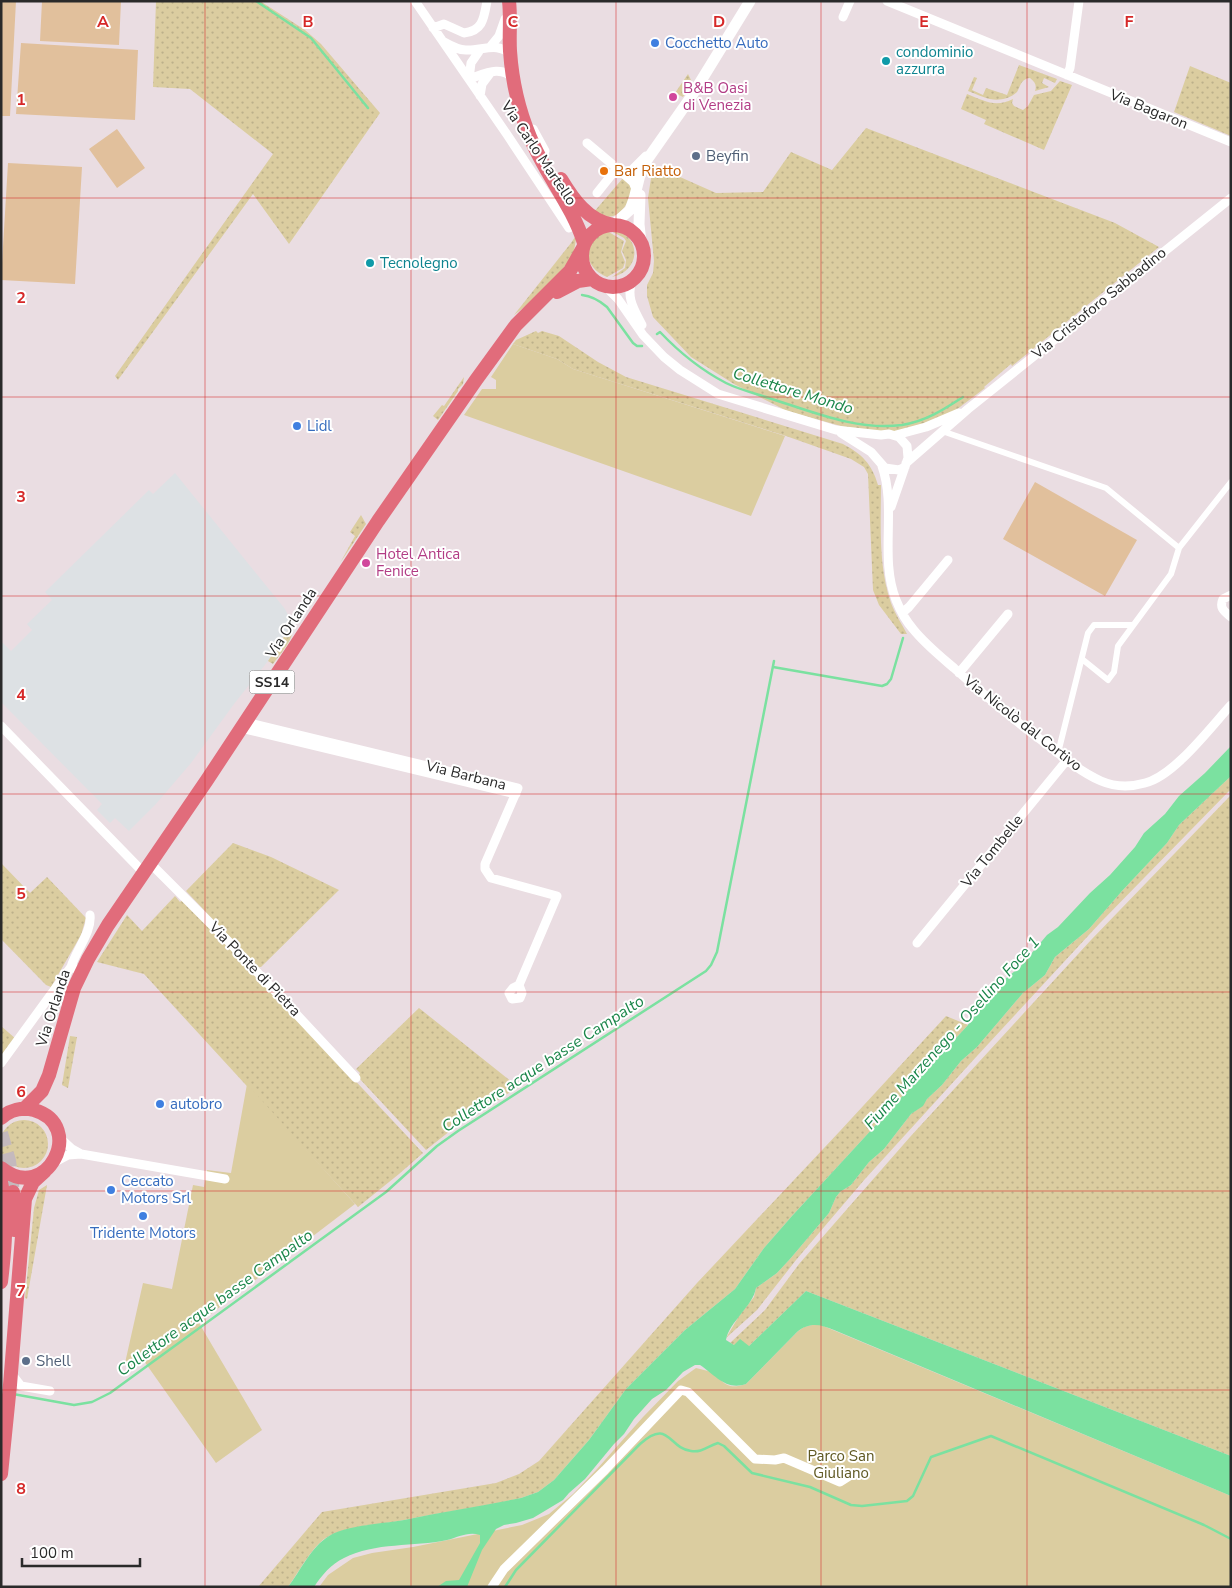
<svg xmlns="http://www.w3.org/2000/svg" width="1232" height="1588" viewBox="0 0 1232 1588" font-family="'Nunito Sans',sans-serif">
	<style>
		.industrial { fill: #dde1e4 }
		.grass { fill: url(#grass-dots) }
		.park { fill: #dbcda0 }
		.pitch { fill: #e1c09c }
		.water { fill: #7be1a0 }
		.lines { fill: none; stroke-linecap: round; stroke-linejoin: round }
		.stream { stroke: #7be1a0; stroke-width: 2.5 }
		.primary-tunnel { stroke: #c4b9bd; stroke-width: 14; stroke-dasharray: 14 7; stroke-linecap: butt }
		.pedestrian { stroke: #fff; stroke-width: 6 }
		.minor { stroke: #fff; stroke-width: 9 }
		.secondary { stroke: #fff; stroke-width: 11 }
		.primary { stroke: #e16c7b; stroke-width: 14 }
		.grid { fill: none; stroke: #d62828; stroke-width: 1; stroke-opacity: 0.55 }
		.shop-dot { fill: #3f7fe0; stroke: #fff; stroke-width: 2 }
		.culture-dot { fill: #0f9aa8; stroke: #fff; stroke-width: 2 }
		.hotel-dot { fill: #d1479c; stroke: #fff; stroke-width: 2 }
		.service-dot { fill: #5c6f8a; stroke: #fff; stroke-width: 2 }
		.food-dot { fill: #e8710a; stroke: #fff; stroke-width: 2 }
		.labels { text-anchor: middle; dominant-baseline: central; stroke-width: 4; stroke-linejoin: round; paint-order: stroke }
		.shield { fill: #fff; stroke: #6a6a6a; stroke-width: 1 }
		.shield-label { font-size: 14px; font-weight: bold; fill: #2a2a2a }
		.shop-label { font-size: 15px; fill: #366cbe; stroke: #fff; text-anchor: start }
		.culture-label { font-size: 15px; fill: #0d838f; stroke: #fff; text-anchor: start }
		.hotel-label { font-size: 15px; fill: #b23c85; stroke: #fff; text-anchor: start }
		.street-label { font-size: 15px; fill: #2a2a2a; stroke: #fff }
		.service-label { font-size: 15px; fill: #4e5e75; stroke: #fff; text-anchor: start }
		.food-label { font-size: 15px; fill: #c56008; stroke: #fff; text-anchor: start }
		.park-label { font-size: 15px; fill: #5f5822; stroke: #fff }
		.water-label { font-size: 16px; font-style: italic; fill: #1b864a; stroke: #fff }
		.grid-label { font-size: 16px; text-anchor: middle; font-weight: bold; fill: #d62828; stroke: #fff; stroke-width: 4; stroke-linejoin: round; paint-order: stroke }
	</style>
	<defs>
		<pattern id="grass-dots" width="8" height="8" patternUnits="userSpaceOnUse" patternTransform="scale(1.25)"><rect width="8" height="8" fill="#dbcda0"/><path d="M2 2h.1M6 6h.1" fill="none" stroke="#bcb08a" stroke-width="1.8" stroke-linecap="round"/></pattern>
	</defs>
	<rect width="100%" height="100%" fill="#eadde2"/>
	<path class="industrial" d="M175 473 285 609 290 619 289 629 268 661 234 704 191 763 155 805 129 831 115 818 110 823 97 810 102 804 1 702V643H3L11 651 32 630 27 624 52 600 45 592 149 490 153 494Z"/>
	<path class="grass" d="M156 1H260L305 30 321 44 380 113 289 244 253 194 118 380 115 376 273 154 190 89 153 87Z
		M1019 65 1057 79 1055 83 1044 78 1042 83 1049 87 1035 91C1037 85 1035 82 1030 78 1021 79 1021 85 1017 92 1014 95 1010 97 1007 98 992 103 982 96 968 91L974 77 977 78 972 90 983 95 986 88 1007 95Z
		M1190 66 1231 83V136L1174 112Z
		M688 74 692 82 683 97 675 93Z
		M1060 81 1072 85 1044 150 984 124 986 120 961 109 967 94C985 101 995 108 1013 99L1012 103 1014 106 1023 110 1028 106 1034 95 1051 91Z
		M866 128 1115 223 1159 247 1012 366 1011 364 984 387 985 388 956 410 943 417 903 430 890 432 848 428 787 411 734 384 691 357 653 317 647 296V285L653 273 654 261 648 198 653 165 716 193 763 192 791 152 832 170Z
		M623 178C624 179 628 182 629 183 636 193 624 213 613 216 607 218 599 215 593 213Z
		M607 231 624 241 621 252 625 262 623 268 607 277C583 268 580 239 607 231Z
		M611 231C640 231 644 270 612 277L625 268 626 260 622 251 626 241 624 238Z
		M577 234 573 256 544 292 514 315 571 243Z
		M536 331 538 333 542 331 559 336 598 362 626 377 843 444C862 454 872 464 878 485H881C881 524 878 566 891 603 895 614 902 624 907 634H901L879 605 873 590 868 474 864 467 851 459 786 436 573 369 557 359 513 344 516 340Z
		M464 377 463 384 458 389V391L438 420 433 416 442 405 444 406Z
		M361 515 366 524 340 563 355 536 350 532Z
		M289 614C300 635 285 647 273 664L268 661 289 629Z
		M1231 776V789L1100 923 977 1056 865 1179 796 1260 757 1310 726 1338 739 1316 754 1297 756 1288 777 1273 790 1259 829 1213 836 1197 840 1192 851 1185 869 1162 884 1149 911 1114 922 1106 927 1099 942 1085 961 1061 977 1047 1023 993 1045 975 1055 957 1089 929 1122 891 1167 843 1179 825Z
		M1231 795V1456L806 1291 748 1347 734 1345 730 1343 765 1310 799 1264 910 1137 1091 940Z
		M233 843 271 857 339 890 261 967H258L186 891Z
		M2 864 30 893 47 877 86 918 81 935 51 987 46 985 1 939Z
		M175 896 180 902 183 899 212 928 423 1153 399 1174 358 1207 144 974 97 962 127 915 142 931Z
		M419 1008 518 1087 450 1131 426 1150 358 1077 360 1073 356 1069Z
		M946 1016 968 1025 792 1216 764 1248 735 1289 685 1330 626 1389 589 1440 554 1480 538 1492 521 1498C482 1507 442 1512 404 1520 380 1525 351 1525 329 1536 313 1544 299 1572 288 1587H258L322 1512 496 1483 519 1474 539 1461 697 1283 840 1131Z
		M1 1026 16 1039 1 1060Z
		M70 1036 77 1037 68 1088 62 1085Z
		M0 1144a24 24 0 1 1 48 0a24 24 0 1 1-48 0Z
		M47 1185 27 1299 25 1298 34 1208 39 1190Z"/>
	<path class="park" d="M513 344 557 359 573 369 785 436 751 516 464 415 482 389H496V380L491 377Z
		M247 1084 355 1204 199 1323 262 1430 216 1463 144 1361 130 1371 125 1363 143 1283 172 1289 193 1185 204 1187 207 1170 231 1173Z
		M812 1325H821L1231 1496V1587H319L328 1575 353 1558 372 1553 413 1547 522 1525 549 1514 573 1494 597 1469 643 1417 678 1381 696 1368C700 1369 704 1370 708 1371 724 1377 722 1392 746 1384L797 1332 804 1327Z"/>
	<path class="pitch" d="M1 1H16L10 116H1Z
		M42 1H121L119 45 40 41Z
		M21 43 138 50 135 120 16 114Z
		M117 129 145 168 117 188 89 149Z
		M8 163 82 167 75 284 1 280Z
		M1035 482 1137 540 1105 596 1003 539Z"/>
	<path class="water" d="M1231 746V776L1179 825 1167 843 1122 891 1089 929 1055 957 1045 975 1023 993 977 1047 961 1061 942 1085 927 1099 923 1106 911 1114 884 1149 869 1162 851 1185 840 1192 836 1197 829 1213 790 1259 777 1273 756 1288C753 1306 729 1322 726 1340L734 1345 740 1339 749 1346 806 1291 1231 1456V1496L834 1330C820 1324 809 1322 797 1332L746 1384C726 1391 715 1375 700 1365H695L683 1372 666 1390 652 1399 634 1419 624 1434 614 1444 585 1479 569 1493 563 1500 533 1518 516 1523 504 1525 496 1529 482 1550 467 1587H437L446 1581 459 1580 480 1543V1535C469 1531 458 1537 447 1540 414 1547 375 1542 344 1558 331 1564 322 1575 314 1587H288C301 1570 311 1547 329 1536 347 1525 382 1524 404 1520 442 1512 482 1506 521 1498L538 1492 554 1480 589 1440 626 1389 685 1330 735 1289 764 1248 792 1216 968 1025 973 1014 994 988 1020 967 1047 935 1058 927 1090 893 1110 875 1135 847 1144 833 1165 814 1179 796 1205 773Z"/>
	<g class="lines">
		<path class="stream" d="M256 1 311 38 368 108
			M582 295C592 296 600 301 607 307L633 343 637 346H642
			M657 334 660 332C679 352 701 370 726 383 740 390 757 394 772 399 813 412 858 431 902 425 926 421 943 410 963 397
			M773 667 882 686 887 684 891 679 903 638
			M13 1394 74 1405 92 1402 110 1393 386 1192 437 1146 458 1131 706 971 711 965 717 952 774 661
			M505 1587 516 1570 640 1444C669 1418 668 1448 691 1451 702 1453 708 1446 718 1443L724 1446 752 1473 810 1487 851 1505 862 1506 907 1501 913 1496 931 1457 991 1436 1204 1525 1231 1539"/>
		<path class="primary-tunnel" d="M1 1133 9 1161 13 1192"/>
		<path class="pedestrian" d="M942 431 1106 488 1179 548
			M1082 659 1108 680 1114 672 1118 646 1171 574 1179 548 1231 482
			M1058 753 1088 633 1094 625H1133"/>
		<path class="minor" d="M415 1 508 136 569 228
			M887 1 1231 142
			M843 17 850 1
			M433 28 444 24 464 33C483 31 484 18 487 1
			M444 42C451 46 458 50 466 50 482 51 498 41 511 55
			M490 47 499 36 505 19
			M480 50 471 63 469 79C484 74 502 64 514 80
			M1067 75 1070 68 1079 1
			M480 96 482 84 491 72
			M533 129 545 151
			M587 143 625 175
			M636 189 633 182 625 175 628 174 646 156
			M597 193 617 168
			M632 280C626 298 634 309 642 325
			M604 285 618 299 643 335 664 357 680 370 718 394 836 430 881 435 889 434 899 437 907 446 908 458 891 507
			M841 433 871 452 885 468 899 470 905 467
			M896 435 926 427 959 413
			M906 463 968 409 1231 198
			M882 466C897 509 879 557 896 600 900 610 906 621 913 629 925 644 940 656 954 668 984 695 1015 721 1048 745 1064 758 1081 772 1101 781 1115 787 1131 787 1145 783 1174 776 1210 728 1231 705
			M1231 595 1223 599C1219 608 1224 611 1231 617
			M902 613 909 607 948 560
			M959 673 1008 614
			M245 722 518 788 485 864V869L491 878 557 896 519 985 513 988 509 993 512 999 520 998 522 993 519 985
			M1 726 144 873
			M241 728 516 794
			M150 863 229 942 356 1078
			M917 943 1067 760
			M71 967C76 950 92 932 90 915
			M1 1063 71 967 81 971
			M81 1154 225 1179
			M53 1163 68 1155 81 1154 72 1149 59 1137
			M14 1377 21 1386 50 1391
			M492 1587 504 1569 605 1470 681 1390 688 1392 755 1459 775 1460 784 1458 840 1482 851 1475"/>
		<path class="secondary" d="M640 195 639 224 641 243
			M613 225 630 210 634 199 642 167 691 97 750 1"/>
		<path class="primary" d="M509 1C511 18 509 35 510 51 512 80 519 111 530 137 545 174 572 205 584 243
			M561 179C573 199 588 221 613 225
			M582 256a31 31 0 1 1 62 0a31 31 0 1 1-62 0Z
			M557 292 578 281 592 279
			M24 1109 42 1091 49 1075 74 988 88 959 108 925 207 780 378 521 476 380 516 325 570 271 583 248
			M1 1118C10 1110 22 1107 34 1110 87 1125 47 1205 1 1168
			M1 1182C8 1216 5 1248 1 1282
			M13 1192 14 1230
			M1 1474 10 1385 25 1199 33 1182 45 1171"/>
	</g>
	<path class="grid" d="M205 1V1587M411 1V1587M616 1V1587M821 1V1587M1027 1V1587M1 198H1231M1 397H1231M1 596H1231M1 794H1231M1 992H1231M1 1191H1231M1 1390H1231"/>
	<g class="shop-dot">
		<circle cx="655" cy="43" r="5"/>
		<circle cx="297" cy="426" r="5"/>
		<circle cx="160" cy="1104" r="5"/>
		<circle cx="111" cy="1190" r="5"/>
		<circle cx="143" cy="1216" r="5"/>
	</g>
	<g class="culture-dot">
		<circle cx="886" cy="61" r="5"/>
		<circle cx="370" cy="263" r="5"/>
	</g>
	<g class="hotel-dot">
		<circle cx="673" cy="97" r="5"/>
		<circle cx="366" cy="563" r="5"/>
	</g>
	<g class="service-dot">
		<circle cx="696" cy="156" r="5"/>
		<circle cx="26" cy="1361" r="5"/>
	</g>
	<circle class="food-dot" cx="604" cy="171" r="5"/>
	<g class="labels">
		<rect class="shield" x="249.5" y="670.5" width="45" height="23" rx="4"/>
		<g class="shield-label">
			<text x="272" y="682">SS14</text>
		</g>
		<g class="shop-label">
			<text x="665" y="43">Cocchetto Auto</text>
			<text x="307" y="426">Lidl</text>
			<text x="170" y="1104">autobro</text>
			<text x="121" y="1181">Ceccato<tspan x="121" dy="17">Motors Srl</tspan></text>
			<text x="143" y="1233" text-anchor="middle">Tridente Motors</text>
		</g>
		<g class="culture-label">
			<text x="896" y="52">condominio<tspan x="896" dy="17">azzurra</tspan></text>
			<text x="380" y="263">Tecnolegno</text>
		</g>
		<g class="hotel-label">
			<text x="683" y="88">B&amp;B Oasi<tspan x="683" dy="17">di Venezia</tspan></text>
			<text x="376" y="554">Hotel Antica<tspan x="376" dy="17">Fenice</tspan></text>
		</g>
		<g class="street-label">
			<text transform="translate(1149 109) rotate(22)">Via Bagaron</text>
			<text transform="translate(539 153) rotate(56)">Via Carlo Martello</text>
			<text transform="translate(1099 303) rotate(-39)">Via Cristoforo Sabbadino</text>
			<text transform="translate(291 623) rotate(-57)">Via Orlanda</text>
			<text transform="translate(1023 723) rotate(38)">Via Nicolò dal Cortivo</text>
			<text transform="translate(466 775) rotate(14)">Via Barbana</text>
			<text transform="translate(992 851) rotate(-51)">Via Tombelle</text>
			<text transform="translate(255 969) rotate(46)">Via Ponte di Pietra</text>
			<text transform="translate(53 1008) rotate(-72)">Via Orlanda</text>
		</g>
		<g class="service-label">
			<text x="706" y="156">Beyfin</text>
			<text x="36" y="1361">Shell</text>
		</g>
		<g class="food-label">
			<text x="614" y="171">Bar Riatto</text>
		</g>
		<g class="park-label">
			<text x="841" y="1456">Parco San<tspan x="841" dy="17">Giuliano</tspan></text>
		</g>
		<g class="water-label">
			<text transform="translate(793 391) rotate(17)">Collettore Mondo</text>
			<text transform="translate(952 1033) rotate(-48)">Fiume Marzenego - Osellino Foce 1</text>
			<text transform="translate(543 1064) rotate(-33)">Collettore acque basse Campalto</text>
			<text transform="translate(215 1303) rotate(-36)">Collettore acque basse Campalto</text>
		</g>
	</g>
	<g class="grid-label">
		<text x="103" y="27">A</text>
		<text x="308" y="27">B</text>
		<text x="513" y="27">C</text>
		<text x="719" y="27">D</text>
		<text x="924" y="27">E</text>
		<text x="1129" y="27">F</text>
		<text x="21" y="105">1</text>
		<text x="21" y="303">2</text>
		<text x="21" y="502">3</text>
		<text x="21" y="700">4</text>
		<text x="21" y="899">5</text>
		<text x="21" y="1097">6</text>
		<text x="21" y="1296">7</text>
		<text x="21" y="1494">8</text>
	</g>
	<rect width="1232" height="1588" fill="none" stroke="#2a2a2a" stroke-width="5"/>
	<path d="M22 1558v8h118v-8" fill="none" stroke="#2a2a2a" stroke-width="2.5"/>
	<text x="30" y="1558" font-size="15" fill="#2a2a2a" stroke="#ffffff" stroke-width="4" paint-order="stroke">100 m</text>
</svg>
